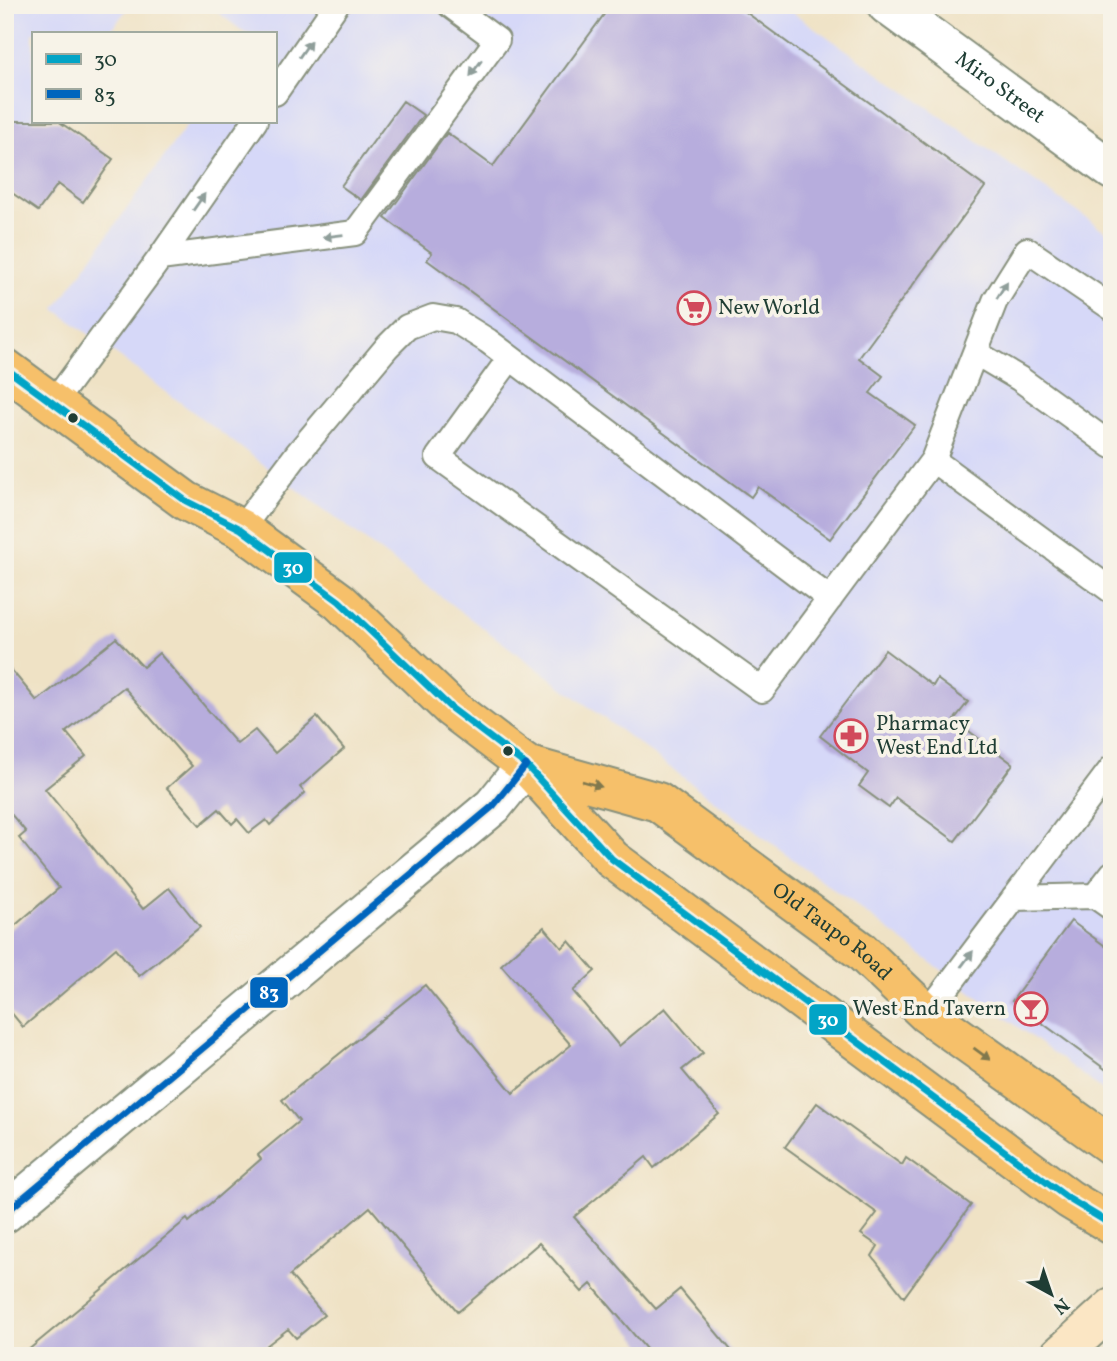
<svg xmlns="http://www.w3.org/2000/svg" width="1117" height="1361" viewBox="0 0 1117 1361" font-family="Vollkorn,serif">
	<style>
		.built { fill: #d6d8f8 }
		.building { fill: #b7addd }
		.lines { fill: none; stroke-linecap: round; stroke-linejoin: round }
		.lane-casing { stroke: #87907c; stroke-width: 28 }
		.street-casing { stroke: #87907c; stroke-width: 42 }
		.secondary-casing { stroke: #87907c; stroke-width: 42 }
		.highway-casing { stroke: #87907c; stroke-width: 42 }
		.lane { stroke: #fff; stroke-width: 24 }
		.street { stroke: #fff; stroke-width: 38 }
		.secondary { stroke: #fbe6c4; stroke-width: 38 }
		.highway { stroke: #f6c06b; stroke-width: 38 }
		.bus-1-casing { stroke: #f7f3e8; stroke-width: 12 }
		.bus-2-casing { stroke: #f7f3e8; stroke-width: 12 }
		.bus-1 { stroke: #02a4c6; stroke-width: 7 }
		.bus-2 { stroke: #0065bd; stroke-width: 7 }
		.oneway { fill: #8f9e9a }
		.oneway2 { fill: #80784d }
		.bus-dot { fill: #1f3d34; stroke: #f7f3e8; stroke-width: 2.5 }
		.labels { text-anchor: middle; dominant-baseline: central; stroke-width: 7; stroke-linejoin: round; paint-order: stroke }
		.street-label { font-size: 21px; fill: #1f3d34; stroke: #f7f3e8 }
		.poi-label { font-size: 21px; fill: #1f3d34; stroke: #f7f3e8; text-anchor: start }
		.line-badge { stroke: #f7f3e8; stroke-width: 2.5 }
		.badge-label { font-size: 19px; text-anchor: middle; font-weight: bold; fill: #fff }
	</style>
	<rect width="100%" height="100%" fill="#f7f3e8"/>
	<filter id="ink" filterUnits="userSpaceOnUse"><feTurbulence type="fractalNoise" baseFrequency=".0143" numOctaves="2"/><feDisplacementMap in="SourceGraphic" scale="14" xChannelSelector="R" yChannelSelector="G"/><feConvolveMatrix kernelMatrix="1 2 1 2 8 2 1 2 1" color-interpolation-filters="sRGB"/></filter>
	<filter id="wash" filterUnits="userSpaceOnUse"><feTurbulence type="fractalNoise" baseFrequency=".00686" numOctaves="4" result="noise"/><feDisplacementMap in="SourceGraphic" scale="28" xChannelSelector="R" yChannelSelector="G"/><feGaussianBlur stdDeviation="1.57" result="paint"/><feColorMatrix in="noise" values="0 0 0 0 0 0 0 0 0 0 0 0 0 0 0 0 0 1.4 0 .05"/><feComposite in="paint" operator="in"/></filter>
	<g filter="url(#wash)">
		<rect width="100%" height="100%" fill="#efe2c5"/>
		<path class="built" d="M5 5H130L109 33H33V121H44L5 174Z
			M208 5H782L1112 236V1097L55 309 190 121H275V33H245Z"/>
		<g id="blocks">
			<path class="building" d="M611 5H736L985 187 859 358 883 376 870 393 915 425 830 539 758 487 751 497 427 260 432 253 385 218 447 133 493 166Z
				M403 101 423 115 361 200 341 186Z
				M5 121H58L113 159 83 202 58 184 38 211 5 188Z
				M116 638 143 667 159 653 237 744 255 730 275 753 317 717 344 749 300 787 305 793 270 825 266 820 249 833 237 819 232 824 219 809 200 825 167 788 192 766 124 687 66 732 86 756 45 789 143 909 169 888 200 927 139 976 116 948 23 1027 5 1005V934L59 888 19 838 26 832 5 807V662L37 701Z
				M885 650 933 686 937 679 968 702 954 720 1013 764 955 841 896 798 889 808 859 786 868 773 820 736Z
				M1071 921 1112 951V1074L1012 1001Z
				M544 927 562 948 569 941 595 971 573 991 619 1046 665 1008 703 1053 682 1070 719 1114 654 1168 646 1157 574 1217 656 1309 680 1289 736 1356H652L591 1284 582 1292 539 1243 458 1312 370 1207 290 1275 324 1315 296 1338 288 1329 253 1356H21L187 1219 189 1222 261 1159 258 1155 299 1121 282 1100 425 985 513 1093 571 1045 501 965Z
				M817 1103 902 1165 906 1158 971 1205 904 1297 872 1256 878 1246 861 1234 877 1213 785 1147Z"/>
		</g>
	</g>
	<g filter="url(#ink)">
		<use href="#blocks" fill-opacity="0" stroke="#87907c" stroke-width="2"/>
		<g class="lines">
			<defs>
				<path id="lane" d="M275 93 336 5
					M160 258 355 233 497 40 450 5
					M976 353 1020 379 1112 446
					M510 358 438 457 762 690 933 460 995 301 1027 250 1112 308
					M53 404 160 258 255 121
					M933 460 1112 591
					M241 529 298 453 387 347 407 327 433 317 456 321 488 341 830 599
					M1095 896 1112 874
					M1014 898 1095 896 1112 908
					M927 1014 1112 768"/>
				<g id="street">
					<path id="s1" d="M887 5 1112 170"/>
					<path d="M5 1213 493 806 526 765"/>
				</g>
				<path id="secondary" d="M1059 1356 1112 1308"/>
				<g id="highway">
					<path d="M5 368 186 501 241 529 339 601 451 708 526 765 612 859 1069 1199 1112 1225"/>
					<path id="s2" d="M526 765 658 802 861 951 927 1014 1112 1146"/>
				</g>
			</defs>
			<use href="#lane" class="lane-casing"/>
			<use href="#street" class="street-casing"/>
			<use href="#secondary" class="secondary-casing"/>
			<use href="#highway" class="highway-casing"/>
			<use href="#lane" class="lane"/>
			<use href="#street" class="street"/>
			<use href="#secondary" class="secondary"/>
			<use href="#highway" class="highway"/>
			<defs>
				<path id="bus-1" d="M5 368 186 501 241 529 339 601 451 708 526 765 612 859 1069 1199 1112 1225"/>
				<path id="bus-2" d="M5 1213 493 806 526 765"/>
			</defs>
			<use href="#bus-1" class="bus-1-casing"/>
			<use href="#bus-2" class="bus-2-casing"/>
			<use href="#bus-1" class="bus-1"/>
			<use href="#bus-2" class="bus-2"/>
		</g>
		<defs><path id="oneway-solid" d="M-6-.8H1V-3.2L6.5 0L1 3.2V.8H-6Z" transform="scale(1.75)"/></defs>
		<g class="oneway">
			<use href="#oneway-solid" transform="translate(305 49) rotate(-55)"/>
			<use href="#oneway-solid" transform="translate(476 68) rotate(126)"/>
			<use href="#oneway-solid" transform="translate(199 202) rotate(-55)"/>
			<use href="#oneway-solid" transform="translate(333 236) rotate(173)"/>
			<use href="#oneway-solid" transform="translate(1002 290) rotate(-58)"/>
			<use href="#oneway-solid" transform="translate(967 959) rotate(-53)"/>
		</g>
		<g class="oneway2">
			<use href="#oneway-solid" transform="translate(592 784) rotate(16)"/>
			<use href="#oneway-solid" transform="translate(982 1054) rotate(36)"/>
		</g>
	</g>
	<defs>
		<symbol id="supermarket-ring" viewBox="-11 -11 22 22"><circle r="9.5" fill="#f7f3e8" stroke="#d1495b" stroke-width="1.5"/><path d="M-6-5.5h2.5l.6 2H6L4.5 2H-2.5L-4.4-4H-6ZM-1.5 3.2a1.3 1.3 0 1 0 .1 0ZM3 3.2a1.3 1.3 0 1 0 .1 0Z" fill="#d1495b"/></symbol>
		<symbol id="pharmacy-ring" viewBox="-11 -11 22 22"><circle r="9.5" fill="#f7f3e8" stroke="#d1495b" stroke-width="1.5"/><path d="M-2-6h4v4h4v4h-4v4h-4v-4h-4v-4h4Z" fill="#d1495b"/></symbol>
		<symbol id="bar-ring" viewBox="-11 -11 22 22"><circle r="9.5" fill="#f7f3e8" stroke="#d1495b" stroke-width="1.5"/><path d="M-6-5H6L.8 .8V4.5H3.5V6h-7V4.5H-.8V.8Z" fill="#d1495b"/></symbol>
	</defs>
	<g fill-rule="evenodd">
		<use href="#supermarket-ring" x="675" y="289" width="38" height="38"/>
		<use href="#pharmacy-ring" x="832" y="717" width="38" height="38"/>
		<use href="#bar-ring" x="1012" y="990" width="38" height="38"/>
	</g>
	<g class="bus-dot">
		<circle cx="73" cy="418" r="6"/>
		<circle cx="508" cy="751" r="6"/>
	</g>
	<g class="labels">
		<g class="street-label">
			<text stroke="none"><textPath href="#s1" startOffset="140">Miro Street</textPath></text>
			<text stroke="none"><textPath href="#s2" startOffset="354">Old Taupo Road</textPath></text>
		</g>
		<g class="poi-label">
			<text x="718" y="308">New World</text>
			<text x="876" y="724">Pharmacy<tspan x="876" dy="24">West End Ltd</tspan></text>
			<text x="1006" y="1009" text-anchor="end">West End Tavern</text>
		</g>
	</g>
	<g class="line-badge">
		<rect x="273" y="551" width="40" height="33" rx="7" fill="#02a4c6"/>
		<rect x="249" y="976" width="40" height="33" rx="7" fill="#0065bd"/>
		<rect x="808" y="1003" width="40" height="33" rx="7" fill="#02a4c6"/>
	</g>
	<g class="badge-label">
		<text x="293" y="574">30</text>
		<text x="269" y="999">83</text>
		<text x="828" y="1026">30</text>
	</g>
	<rect width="1117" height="1361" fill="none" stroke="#f7f3e8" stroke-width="28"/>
	<rect x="32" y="32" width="245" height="91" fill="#f7f3e8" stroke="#a1aaa0" stroke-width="2"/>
	<rect x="46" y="54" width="35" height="10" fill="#02a4c6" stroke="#a1aaa0" stroke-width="2"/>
	<text x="94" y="66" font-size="21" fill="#1f3d34">30</text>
	<rect x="46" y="89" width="35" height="10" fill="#0065bd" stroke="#a1aaa0" stroke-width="2"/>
	<text x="94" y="102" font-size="21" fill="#1f3d34">83</text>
	<g transform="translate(1051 1294) rotate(140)" stroke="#f7f3e8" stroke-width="5" paint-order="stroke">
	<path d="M0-5L12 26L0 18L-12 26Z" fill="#1f3d34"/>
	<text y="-10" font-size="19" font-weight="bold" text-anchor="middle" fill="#1f3d34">N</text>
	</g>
</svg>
